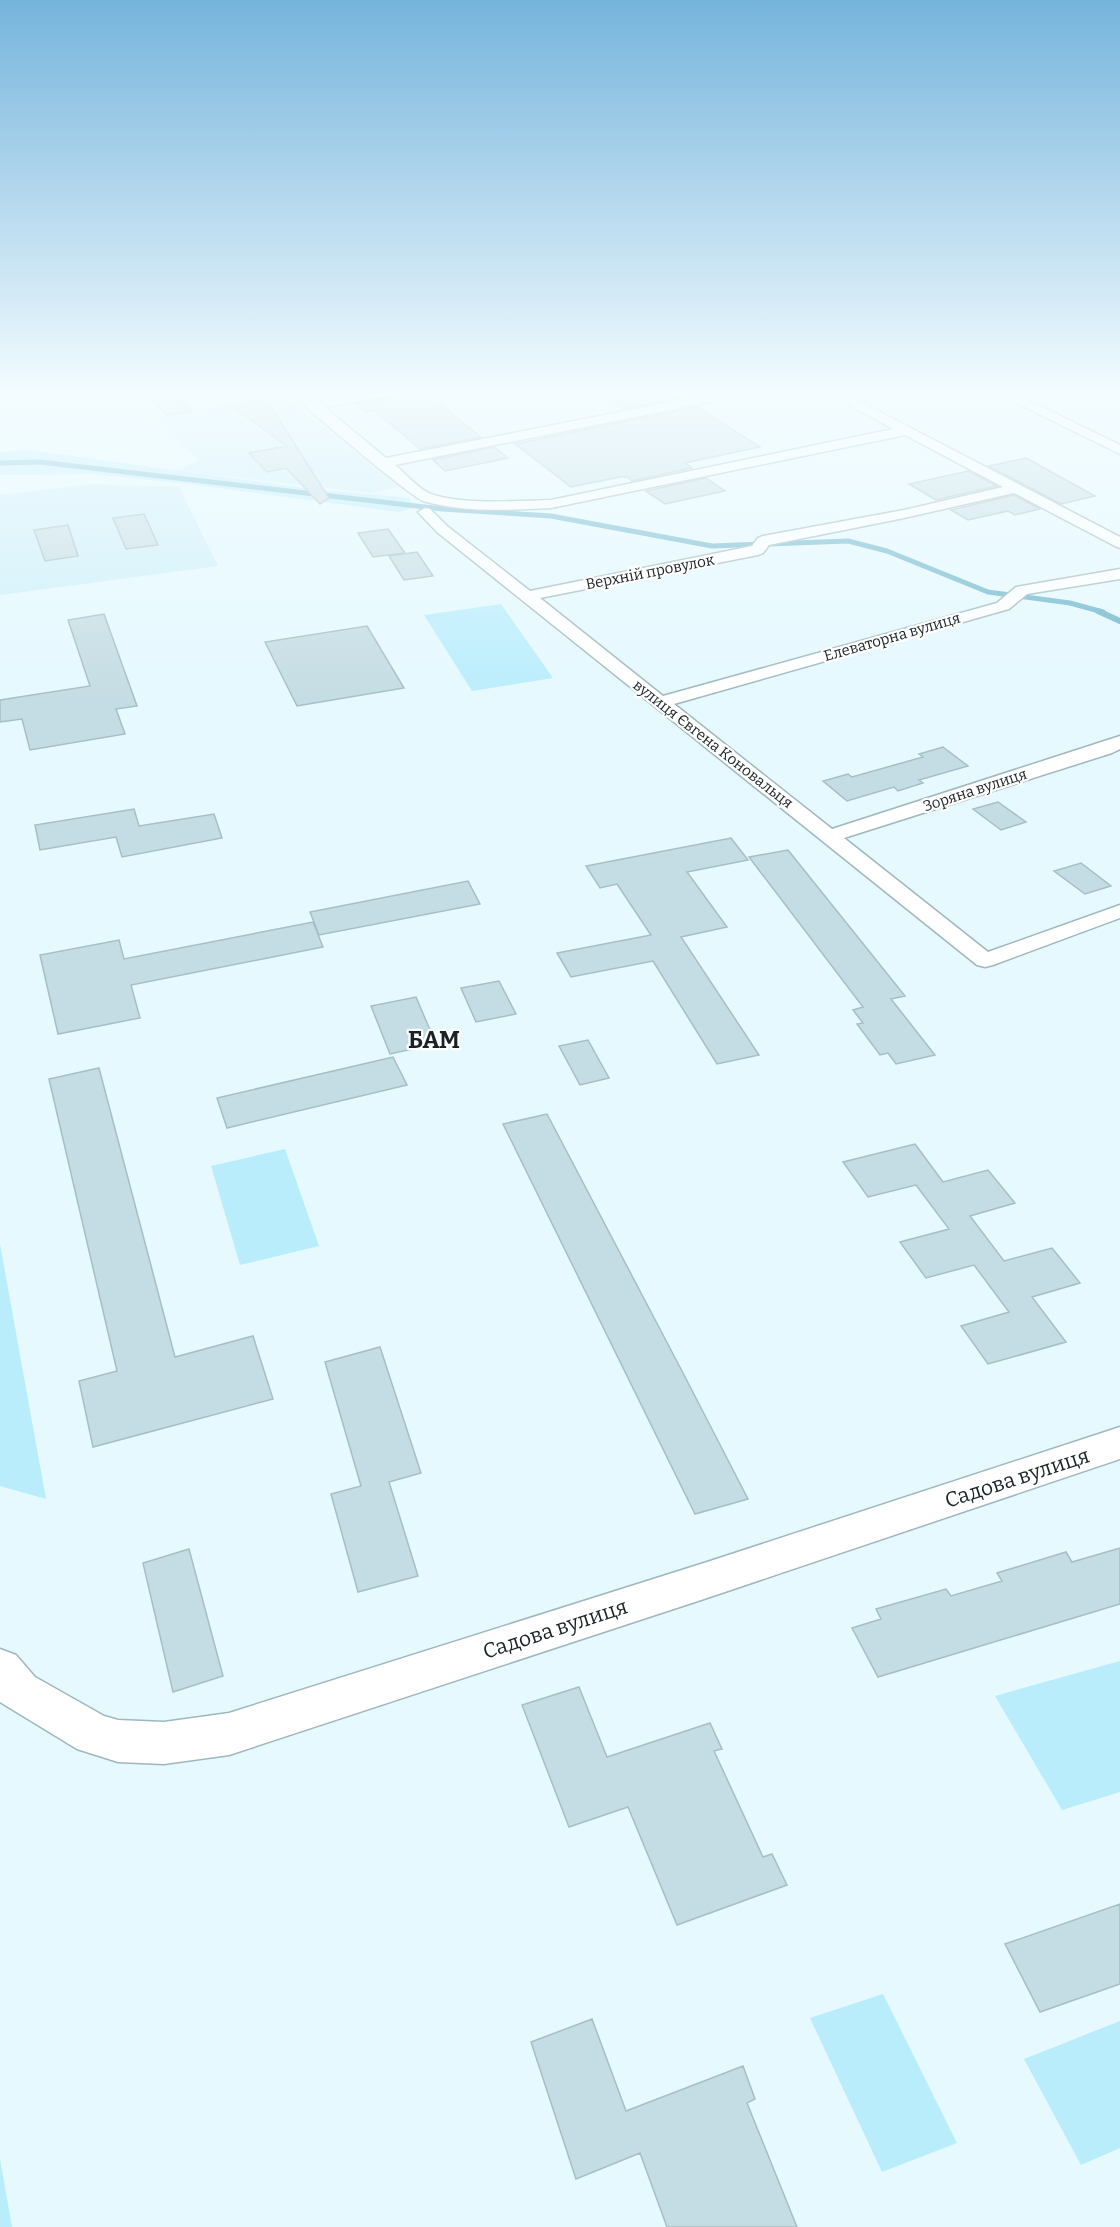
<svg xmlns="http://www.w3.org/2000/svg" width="1120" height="2227" viewBox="0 0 1120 2227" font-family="Bitter,serif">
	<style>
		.built { fill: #cdeff9 }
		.green { fill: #b9edfc }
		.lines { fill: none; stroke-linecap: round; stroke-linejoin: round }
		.stream-far1 { stroke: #6ab5ca; stroke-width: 5 }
		.stream { stroke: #6ab5ca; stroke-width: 6 }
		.building { fill: #c4dce3; stroke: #a6bec5; stroke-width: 1.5 }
		.street-casing { stroke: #9fb7be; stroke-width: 3 }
		.secondary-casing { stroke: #9fb7be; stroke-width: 3 }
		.street { fill: #fff; fill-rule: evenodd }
		.secondary { fill: #fff; fill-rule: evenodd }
		.labels { text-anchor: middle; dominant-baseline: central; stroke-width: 4.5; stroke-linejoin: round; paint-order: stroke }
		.far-street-label { font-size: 15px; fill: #192225; stroke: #fff }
		.near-street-label { font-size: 21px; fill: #192225; stroke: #fff }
		.district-label { font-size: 24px; font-weight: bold; fill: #192225; stroke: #fff }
	</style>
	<rect width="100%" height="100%" fill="#e5f9ff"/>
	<path class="built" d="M279 393 401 487 370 493 179 471 199 460 157 419Z
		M91 484 179 487 218 566 0 595V495Z"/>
	<path class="green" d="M29 450 311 489 410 498 413 508 399 512 188 484 94 474 0 475V452Z
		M501 604 553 678 472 691 424 615Z
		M285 1149 319 1246 240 1265 211 1166Z
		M0 1244 46 1499 0 1486Z
		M1120 1661V1792L1062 1810 995 1696Z
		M883 1994 957 2143 882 2172 810 2018Z
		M1120 2021V2148L1081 2165 1024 2059Z
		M0 2159 12 2227H0Z"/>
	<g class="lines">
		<path class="stream-far1" d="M0 463 40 462 442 509 551 516 712 546 848 541 887 551 988 592 1070 603 1103 612"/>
		<path class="stream" d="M1098 611 1120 621"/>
	</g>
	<path class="building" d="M142 390H171L193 411 167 415Z
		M408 390H425V393L481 437 420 449 374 410 367 412 357 404 400 396Z
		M664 390H670L682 398 624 409 610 400Z
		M266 399 329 498 320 504 286 468 267 472 249 453 287 446 232 406Z
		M697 407 760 447 685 463 692 468 632 481 627 477H620L571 487 515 444Z
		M494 447 508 458 445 471 433 460Z
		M1026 458 1095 496 1061 504 989 466Z
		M968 471 997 486 936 500 909 484Z
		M706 478 725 491 665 504 646 491Z
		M1014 495 1040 509 1015 515 1008 511 968 520 951 510Z
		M144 514 158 545 126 549 113 518Z
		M68 525 78 556 45 561 34 530Z
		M388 529 405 553 373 557 358 533Z
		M417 552 433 576 404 580 389 556Z
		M104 614 137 706 116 709 125 734 30 750 22 719 0 722V700L90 686 68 620Z
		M367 626 404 688 297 706 265 642Z
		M943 747 968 766 919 780 923 783 898 791 894 787 847 801 823 781 848 774 852 777 923 757 919 754Z
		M998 802 1026 822 1001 830 973 809Z
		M134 809 139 826 214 814 222 838 122 857 116 837 40 850 35 825Z
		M731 838 748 860 687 872 727 927 681 937 759 1055 717 1064 653 961 571 977 557 953 651 935 617 884 600 888 586 866Z
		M788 850 905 996 891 999 935 1055 896 1064 888 1053 880 1055 857 1024 863 1023 853 1010 863 1007 749 857Z
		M1081 863 1111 886 1085 894 1054 871Z
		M468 881 480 904 319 935 310 912Z
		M313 922 323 947 131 985 140 1018 58 1034 40 955 119 940 124 959Z
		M499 981 516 1014 476 1022 461 988Z
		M416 997 436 1044 390 1054 371 1006Z
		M588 1040 609 1078 580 1085 559 1046Z
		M393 1057 407 1085 227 1128 217 1098Z
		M99 1068 175 1357 253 1336 273 1399 93 1447 79 1381 117 1371 49 1079Z
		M547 1114 682 1371 748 1499 695 1514 503 1124Z
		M915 1144 943 1182 988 1170 1015 1203 970 1216 1004 1261 1052 1248 1080 1283 1032 1297 1066 1342 988 1364 961 1326 1009 1312 974 1265 926 1278 900 1242 949 1229 916 1185 868 1197 843 1162Z
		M380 1347 421 1473 389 1482 418 1576 358 1592 331 1494 361 1486 325 1362Z
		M1120 1548V1604L878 1677 852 1628 881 1619 876 1609 946 1589 951 1596 1002 1581 997 1573 1066 1552 1072 1562Z
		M189 1549 223 1676 173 1692 143 1563Z
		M579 1687 607 1757 710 1723 722 1749 714 1751 763 1857 772 1854 787 1885 677 1925 628 1807 569 1827 522 1705Z
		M1120 1904V1984L1040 2012 1005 1944Z
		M592 2019 626 2111 743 2066 755 2099 747 2103 797 2227H667L640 2153 576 2179 531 2042Z"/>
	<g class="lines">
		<defs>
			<path id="street" d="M288 390H303L316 401 379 390H406L400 394 324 407 386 458 732 390H757L750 394 395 465C405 473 418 489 431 494 462 505 517 501 551 500L893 429 822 390H838L1120 537V548L1115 546 1014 493 904 518 769 545 763 553 758 555 540 598 663 696 997 603 1016 587 1120 569V579L1027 594 1009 609 674 704 832 829 1120 736V749L1112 753 844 838 988 952 1120 905V918L993 965 985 967 977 965 437 532 418 512 425 508 430 509 447 526 530 591 752 546 758 538 763 536 904 510 1003 487 905 435 551 508C509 510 464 513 423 501 413 498 298 402 288 390Z
				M990 390H1007L1120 445V454Z"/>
			<path id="secondary" d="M1120 1427V1459L704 1599 229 1755 164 1764 118 1762 77 1749 0 1702V1649L16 1655 35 1677 104 1716 118 1720 164 1722 229 1713 704 1563Z"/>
		</defs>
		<use href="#street" class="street-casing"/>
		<use href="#secondary" class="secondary-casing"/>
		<use href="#street" class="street"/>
		<use href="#secondary" class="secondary"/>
	</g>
	<linearGradient id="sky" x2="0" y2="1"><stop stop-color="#75b4dc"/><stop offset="0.56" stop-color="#f3fcff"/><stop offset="1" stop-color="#f3fcff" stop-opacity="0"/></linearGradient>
	<rect width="1120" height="702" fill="url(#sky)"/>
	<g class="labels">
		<g class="far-street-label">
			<text transform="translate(650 572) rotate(-11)">Верхній провулок</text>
			<text transform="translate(892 637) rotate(-16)">Елеваторна вулиця</text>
			<text transform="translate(713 744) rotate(38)">вулиця Євгена Коновальця</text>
			<text transform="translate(975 790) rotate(-18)">Зоряна вулиця</text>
		</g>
		<g class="near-street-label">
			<text transform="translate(1017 1478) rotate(-18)">Садова вулиця</text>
			<text transform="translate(555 1629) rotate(-18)">Садова вулиця</text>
		</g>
		<g class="district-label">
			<text x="434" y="1040">БАМ</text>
		</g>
	</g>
</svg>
